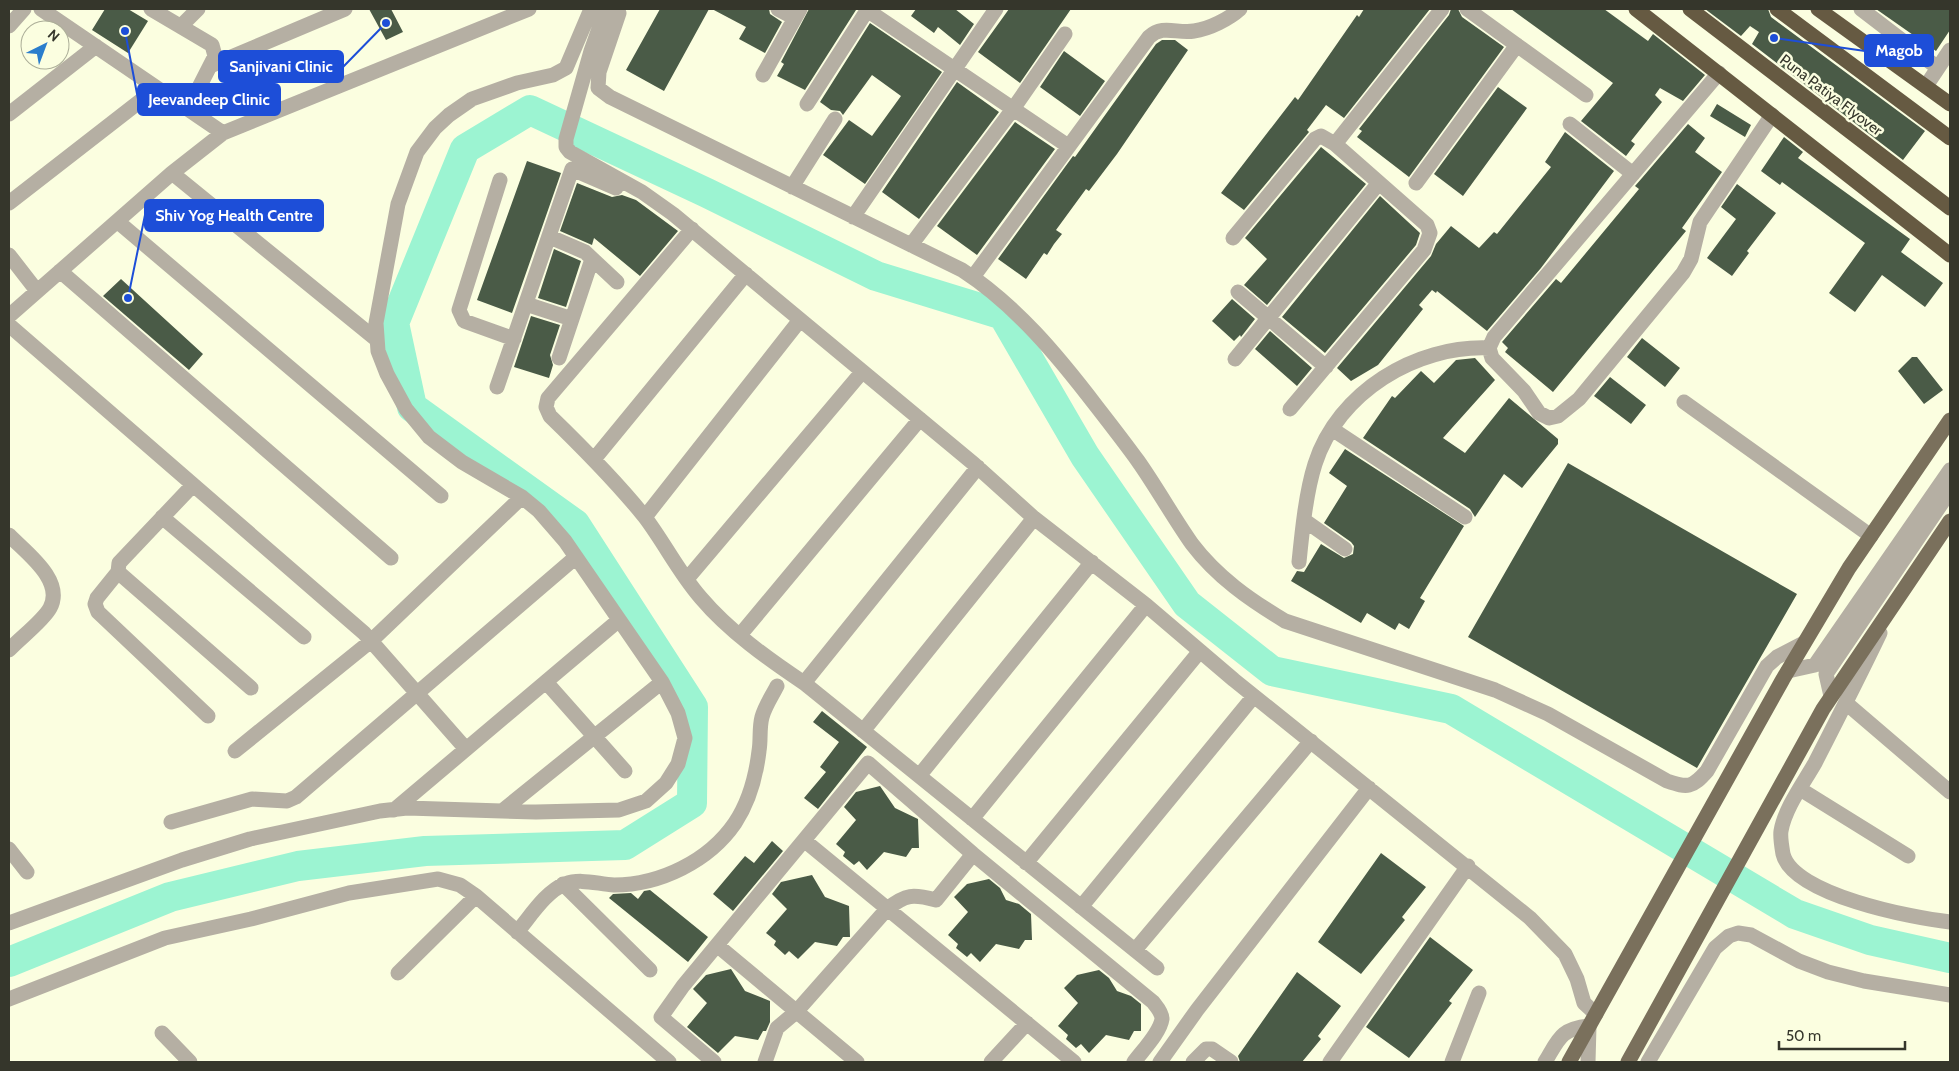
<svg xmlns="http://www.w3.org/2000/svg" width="1959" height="1071" viewBox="0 0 1959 1071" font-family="Cabin,sans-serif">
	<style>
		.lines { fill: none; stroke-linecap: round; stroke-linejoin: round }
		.river { stroke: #9cf4d2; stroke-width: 30 }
		.building { fill: #4a5b47 }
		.minor { stroke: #b5afa3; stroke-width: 15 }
		.major { stroke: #7a705c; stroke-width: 15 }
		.highway { stroke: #665a42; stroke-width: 15 }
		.labels { text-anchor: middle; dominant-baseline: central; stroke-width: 5; stroke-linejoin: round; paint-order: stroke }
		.street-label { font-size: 15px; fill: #35362b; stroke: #fbfee0 }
		.leader { fill: none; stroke: #1d4ed8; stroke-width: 2 }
		.callout-dot { fill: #1d4ed8; stroke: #fbfee0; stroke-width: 2 }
		.callout { fill: #1d4ed8; stroke: #1d4ed8; stroke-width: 2 }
		.callout-label { font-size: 16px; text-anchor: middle; font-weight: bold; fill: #fff }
	</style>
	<rect width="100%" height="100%" fill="#fbfee0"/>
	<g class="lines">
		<path class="river" d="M9 962 170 897 298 866 425 851 625 845 692 803 693 707 575 524 412 407 394 323 465 149 530 110 707 193 876 276 1003 315 1085 456 1187 604 1272 671 1451 709 1795 914 1870 940 1950 958"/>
	</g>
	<path class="building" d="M105 9H128L148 21 128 53 92 30Z
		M369 9H391L403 32 386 40Z
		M660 9H709L664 91 626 70Z
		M712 9H769L770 14 782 22 765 53 739 39 746 27Z
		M809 9 856 10 805 90 777 76 784 64 781 62Z
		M916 9H955L974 24 960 45 938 27 934 33 911 16Z
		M1009 9H1071L1020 83 978 52Z
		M1364 9H1430L1344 118 1326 105 1307 130 1309 132 1244 210 1221 193 1295 97 1298 100 1357 15 1359 17Z
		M1451 9H1458L1462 17 1504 47 1409 177 1357 137 1362 131 1359 129 1449 15Z
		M1511 9H1604L1648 41 1653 34 1705 75 1683 101 1660 88 1655 95 1662 102 1631 141 1635 144 1626 156 1581 121 1613 83Z
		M1705 9H1768L1771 17 1925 131 1903 160 1752 44 1759 32 1750 26 1741 36Z
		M1876 9H1950V30L1936 51Z
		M870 23 942 72 865 184 823 155 849 120 872 136 901 96 872 75 843 115 840 111 831 110 820 102Z
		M1162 40H1175L1188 50 1117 154 1089 191 1086 189 1056 230 1062 234 1054 244 1047 255 1044 253 1026 279 998 259 1073 156 1075 157 1156 44Z
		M1064 51 1105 81 1080 116 1040 87Z
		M957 82 999 112 919 219 882 192Z
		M1498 87 1527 108 1463 196 1434 174Z
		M1717 104 1751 125 1745 137 1710 116Z
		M1015 122 1055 149 977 255 937 226Z
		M1688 124 1705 138 1695 152 1722 172 1682 228 1686 231 1553 392 1505 352 1508 348 1502 342 1556 279 1561 283 1639 189 1635 186 1642 178Z
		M1565 132 1614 171 1541 268 1487 331 1437 291 1436 293 1432 290 1419 305 1423 309 1378 365 1351 381 1337 368 1431 256 1436 244 1451 226 1479 248 1494 232 1497 234 1551 167 1545 162Z
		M1784 137 1803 152 1798 158 1910 239 1901 252 1943 283 1925 307 1882 275 1855 312 1829 293 1865 243 1782 182 1780 185 1761 171Z
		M1321 147 1366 184 1267 305 1244 285 1267 259 1245 238Z
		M527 161 561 173 512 313 477 300Z
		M577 183 612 197 622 195 636 200 678 231 640 276 594 238 592 245 560 231Z
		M1737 184 1776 213 1747 251 1749 253 1732 276 1707 258 1736 219 1721 207Z
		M1380 196 1420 233 1416 245 1325 353 1282 317Z
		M554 249 581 261 566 307 538 298Z
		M121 279 203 354 189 370 103 296Z
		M1232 299 1255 319 1241 337 1240 335 1234 341 1212 321Z
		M531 316 560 325 550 355 553 365 549 378 514 367Z
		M1270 331 1312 368 1297 386 1255 349Z
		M1642 338 1680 368 1665 387 1627 357Z
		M1912 357H1917L1943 390 1924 404 1898 371Z
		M1475 358 1495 380 1443 438 1465 453 1509 398 1558 439V444L1522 488 1504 474 1475 517 1470 509 1363 438 1392 396 1395 398 1421 371 1434 383 1456 360Z
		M1610 377 1646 405 1631 424 1594 396Z
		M1345 449 1464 526 1420 598 1425 601 1409 629 1399 623 1395 630 1367 613 1361 623 1291 581 1297 571 1304 572 1321 544 1344 558 1353 554 1354 546 1351 542 1324 523 1347 486 1329 473Z
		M1568 463 1797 594 1697 768 1468 637Z
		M822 711 867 747 818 809 804 798 826 772 820 767 839 742 813 722Z
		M880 786 895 808 918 819 919 848H912L906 857 884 852 867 870 859 861 854 865 843 856 845 852 836 844 856 820 844 807 856 792Z
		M772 841 783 851 733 911 713 894 745 856 754 863Z
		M1381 853 1426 887 1402 917 1405 920 1361 974 1318 942Z
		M812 875 825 897 849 906 850 937H843L837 946 815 942 798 959 789 951 785 955 774 945 776 941 766 933 787 909 772 894 781 882Z
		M989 879 1000 888 1006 900 1019 904 1031 914 1032 940H1025L1019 949 996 944 980 962 971 953 967 957 956 948 958 944 948 935 968 912 954 897 967 884Z
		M650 890 708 937 688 962 609 898 613 894 631 893 638 899 644 891Z
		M1430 937 1473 970 1449 1001 1452 1003 1409 1058 1366 1027Z
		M731 969 745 991 770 1001V1022L766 1031H763L758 1040 735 1036 718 1053 687 1027 707 1003 693 989 706 975Z
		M1099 970 1109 978 1117 991 1131 996 1141 1004V1031H1134L1129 1040 1106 1035 1089 1053 1081 1044 1076 1048 1066 1039 1068 1035 1058 1026 1078 1003 1064 988 1077 975Z
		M1297 972 1341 1006 1318 1036 1321 1039 1302 1062H1240L1238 1056Z"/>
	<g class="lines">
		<path class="minor" d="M41 9 223 133
			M151 9 212 45 215 56 188 109
			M606 9 591 51 566 139V147L570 152 642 192 673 214 974 464 1034 518 1146 605 1234 680 1530 918 1565 954 1577 979 1584 1003 1596 1014
			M617 9 619 13 599 72 598 88 610 97 962 270C1016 305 1058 356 1097 407 1111 425 1125 443 1138 461 1157 488 1173 517 1192 544 1217 577 1250 600 1285 621L1495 690 1548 714 1667 781C1688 788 1692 788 1707 771L1767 666 1777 657 1804 643
			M778 9 795 18
			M1467 9 1586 95
			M1861 9 1938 68
			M867 10 1068 146
			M9 26 24 9
			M181 26 198 9
			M210 66 345 9
			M1719 73 1494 337 1489 348 1492 358 1524 391 1539 413 1549 418 1558 416 1579 399 1683 273 1691 259 1700 222 1772 115
			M763 75 800 9
			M1926 86 1950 50
			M807 104 868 9
			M9 114 96 46
			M1570 124 1633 174
			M1335 144 1442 9
			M172 173 377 340
			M500 180 459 310 464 321 514 339
			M1416 183 1517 45
			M792 187 835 119
			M9 203 157 88
			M853 217 996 9
			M117 221 441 496
			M692 229 548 398 546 407 550 416C583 448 615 480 644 516 664 542 679 573 701 598 729 631 768 659 804 683L1157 968
			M550 237 585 252 617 282
			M1233 238 1315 139 1321 136 1335 144 1427 225 1430 233 1424 250 1290 409
			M911 245 1013 109 1065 34
			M9 255 37 291
			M60 271 391 558
			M973 277 1149 37C1163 24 1177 34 1194 31 1209 29 1229 19 1240 9
			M1238 292 1326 367
			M526 304 572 319
			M9 316 172 173 223 133 529 9
			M9 325 364 633 466 749
			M559 358 592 259
			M1235 359 1378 184
			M497 387 572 169 616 188
			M1684 402 1871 536
			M1332 429 1465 517
			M595 458 746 274
			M193 485 119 563 118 572 251 688
			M162 517 304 637
			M645 517 800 320
			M1304 520 1345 549
			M9 535C25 552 65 580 50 608 43 621 20 638 9 650
			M1299 562C1302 532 1306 492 1315 464 1338 392 1416 345 1489 348
			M118 572 97 598 95 604 98 612 208 716
			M687 579 862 372
			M1880 633C1859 677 1837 720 1815 763 1803 784 1785 808 1781 831 1780 837 1782 848 1783 854 1793 895 1913 918 1950 922
			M740 635 920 419
			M1788 671 1815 665 1950 470
			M546 682 625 771
			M804 683 978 467
			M1831 696 1826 674 1950 491
			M1846 703 1950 792
			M863 731 1034 518
			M235 751 371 641 522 497
			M919 776 1092 562
			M1800 789 1908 856
			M394 810 619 620
			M502 811 662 682
			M972 819 1146 605
			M171 822 252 799 287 801 296 797 576 557
			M805 841 1074 1062
			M9 849 27 872
			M1026 863 1200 651
			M563 884 650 970
			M1081 907 1254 696
			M9 923 182 860 250 839 380 811 407 808 536 812 619 810 646 801 666 783 678 764 685 738 678 713 662 682 565 541 539 511 522 497 462 462 429 437 406 409 387 374 378 351 376 323 398 204 417 152 435 128 449 115 472 99 517 83 553 75 566 68 591 9
			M517 932C530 917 546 891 565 884 581 878 597 884 614 885 660 885 709 861 735 823 749 802 756 776 759 751 761 740 759 728 762 717 765 706 772 696 777 686
			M718 946 857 1062
			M1135 950 1311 741
			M398 973 476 896
			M9 999 165 938 251 919 349 893 438 879 460 885 476 896 669 1062
			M162 1033 190 1062
			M714 1062 661 1017 683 986 868 763 973 854 1153 1002C1156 1006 1162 1012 1162 1019 1160 1033 1142 1051 1134 1062
			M765 1062 777 1028 796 1012 887 909C906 894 913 894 936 900L973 854
			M991 1062 1027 1023
			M1160 1062 1197 1010 1369 788
			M1193 1062 1206 1049H1212L1231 1062
			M1330 1062 1468 866
			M1452 1062 1479 993
			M1545 1062C1559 1039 1560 1029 1589 1026L1588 1062
			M1648 1062 1715 948 1729 936 1738 933 1751 935 1799 961 1828 972 1864 981 1950 995"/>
		<path class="major" d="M1569 1062 1783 679 1849 568 1950 420
			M1628 1062 1823 709 1950 521"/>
		<path class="highway" d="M1636 9 1950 255
			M1690 9 1950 208
			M1777 9 1950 138
			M1818 9 1950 104"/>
	</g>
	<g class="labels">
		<g class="street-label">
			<text transform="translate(1831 95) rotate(37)">Puna Patiya Flyover</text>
		</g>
	</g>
	<path class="leader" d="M1774 38L1865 51M386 23L343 67M125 31L138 99M128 298L145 215"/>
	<g class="callout-dot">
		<circle cx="1774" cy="38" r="5"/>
		<circle cx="386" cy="23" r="5"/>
		<circle cx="125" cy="31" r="5"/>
		<circle cx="128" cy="298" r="5"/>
	</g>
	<g class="callout">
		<rect x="1865" y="35" width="68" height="31" rx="5"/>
		<rect x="219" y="51" width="124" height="31" rx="5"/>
		<rect x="138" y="84" width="142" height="31" rx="5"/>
		<rect x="145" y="200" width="178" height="31" rx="5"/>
	</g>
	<g class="callout-label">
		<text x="1899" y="56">Magob</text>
		<text x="281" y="72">Sanjivani Clinic</text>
		<text x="209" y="105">Jeevandeep Clinic</text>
		<text x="234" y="221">Shiv Yog Health Centre</text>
	</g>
	<rect width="1959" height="1071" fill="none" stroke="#35362b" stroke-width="20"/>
	<g transform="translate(45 45) rotate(42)"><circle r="24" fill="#fbfee0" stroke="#acae98"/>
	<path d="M0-4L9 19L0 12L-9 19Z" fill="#2a7dcc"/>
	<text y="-8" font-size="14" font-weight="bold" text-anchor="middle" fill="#35362b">N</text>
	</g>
	<path d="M1779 1041v8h126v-8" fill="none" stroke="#35362b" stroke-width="2.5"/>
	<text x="1786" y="1041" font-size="15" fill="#35362b" stroke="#fbfee0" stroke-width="4" paint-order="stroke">50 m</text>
</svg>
